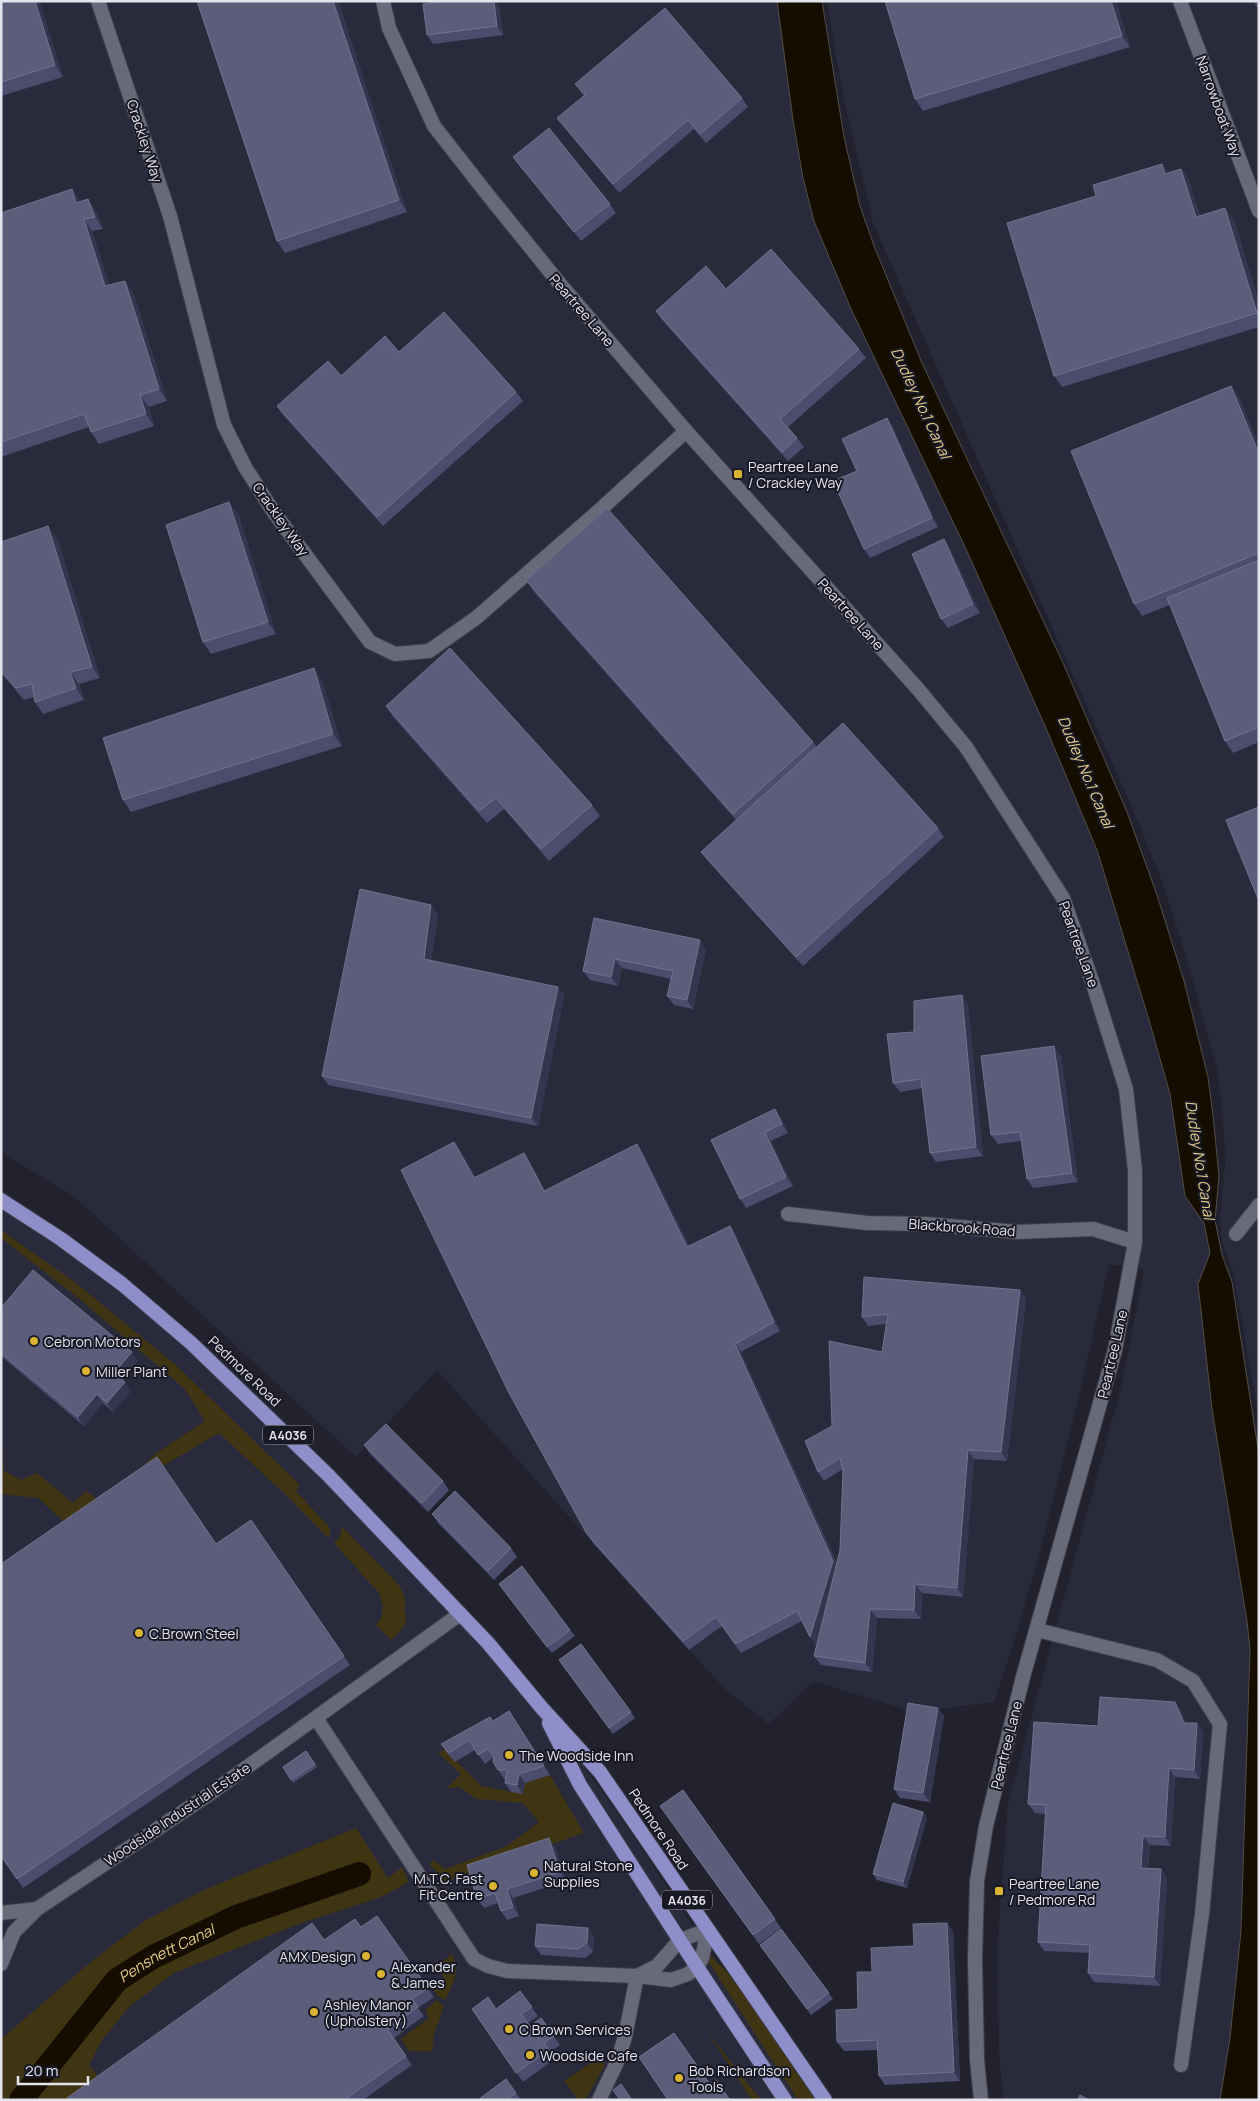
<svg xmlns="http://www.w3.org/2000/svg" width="1260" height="2101" viewBox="0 0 1260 2101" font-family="Manrope,sans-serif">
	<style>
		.built { fill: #292a3c }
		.green { fill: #403513 }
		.water { fill: #150e00; stroke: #534e47 }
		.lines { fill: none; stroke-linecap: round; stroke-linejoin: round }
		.canal { stroke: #150e00; stroke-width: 24 }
		.minor-casing { stroke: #3f3f4a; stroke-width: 16 }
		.tertiary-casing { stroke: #3f3f4a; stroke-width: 16 }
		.trunk-casing { stroke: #3f3f4a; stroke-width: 16 }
		.minor { stroke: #696a79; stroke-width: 14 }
		.tertiary { stroke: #696a79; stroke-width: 14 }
		.trunk { stroke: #8e8fca; stroke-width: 14 }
		.wall { fill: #4b4c6e }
		.shaded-wall { fill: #34354f }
		.building { fill: #5c5d7b; stroke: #71728d }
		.poi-dot { fill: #dab333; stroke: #181925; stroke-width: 2 }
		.labels { text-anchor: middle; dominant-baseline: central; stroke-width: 4; stroke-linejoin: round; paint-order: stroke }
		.shield { fill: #181925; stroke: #a7a7b1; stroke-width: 1 }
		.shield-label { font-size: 12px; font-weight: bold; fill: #e4e4ed }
		.street-label { font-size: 14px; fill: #e4e4ed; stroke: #181925 }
		.poi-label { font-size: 14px; fill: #e4e4ed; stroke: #181925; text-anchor: start }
		.water-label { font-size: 15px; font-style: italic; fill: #e4cc89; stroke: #181925 }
	</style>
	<rect width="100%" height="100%" fill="#22222f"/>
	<path class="built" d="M1 1H799L831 193 1035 651 1188 1085 1250 1522 1259 1981 1241 2100H1003L999 2052 997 1952 1008 1803 1121 1388 1144 1269 1109 1264 1082 1383 1039 1555 1017 1632 994 1702 914 1712 813 1681 769 1724 724 1688 437 1370 356 1457 76 1198 1 1152Z
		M827 1H1259V1417L1233 1271 1222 1242 1220 1220 1225 1166 1224 1130 1217 1069 1187 960 1161 879 1138 821 873 223 841 86Z
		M1 1198 217 1365 539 1705 614 1808 809 2100H1Z"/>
	<path class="green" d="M1 1230 76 1283 177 1366 300 1485 296 1491 329 1527 331 1534 328 1538 286 1495 219 1433 163 1466 72 1529 38 1498 1 1494V1431L4 1471 21 1480 37 1473 73 1503 86 1491 101 1502 127 1485 155 1454 205 1421 185 1389 77 1297 1 1238Z
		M342 1527 398 1584C404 1593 407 1599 404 1611 411 1624 400 1631 391 1640L376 1625 381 1618 383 1605 379 1593 334 1543 340 1536Z
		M463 1739 448 1753 481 1786 523 1794 525 1783 550 1775 584 1833 445 1881 429 1864 434 1860 445 1869 507 1846 539 1822 523 1803 477 1799 459 1787 447 1788 461 1774 438 1753Z
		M356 1828 388 1878 402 1867 409 1882 379 1898 304 1922 174 1973 130 2006 102 2040 89 2065 105 2085 83 2100H1V2039L92 1961 146 1920 206 1889Z
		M452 1954C461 1971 453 1984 445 2000L438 1996 433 1988 444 1978 437 1966Z
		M711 1956 730 1975 816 2100H798L708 1961Z
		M437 2000 444 2006 434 2035 432 2051H409L401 2039 429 2018 425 2010Z
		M706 2030 761 2100H752Z
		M599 2057 605 2065 585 2100H579L564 2081Z"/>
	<path class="water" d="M777 1H822L844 137 860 206 874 246 922 363 1063 663 1127 812 1157 895 1184 981 1208 1077 1213 1115 1219 1176 1215 1220 1222 1255 1232 1282 1259 1455V2100H1220L1230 2038 1241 1931 1250 1649 1247 1621 1212 1409 1198 1284 1210 1253 1204 1223 1185 1196 1170 1094 1149 1020 1097 850 1049 735 966 549 851 309 814 221 803 178 793 120Z"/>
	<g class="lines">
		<path class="canal" id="s1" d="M21 2100 117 1980 153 1957 236 1917 359 1874"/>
		<defs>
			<path id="minor" d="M98 1 170 216 224 425 245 467 273 511 370 642 395 654 429 651 476 618 602 508 686 431
				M788 1214 867 1223 926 1224 1017 1232 1093 1229 1135 1242
				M1236 1234 1259 1205
				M1037 1630 1157 1660 1193 1681 1220 1724 1202 1914 1181 2065
				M316 1718 474 1959 488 1966 507 1971 637 1976 671 1980 688 1974 697 1967 702 1958 708 1930
				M1 1913 37 1909
				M1 1964 14 1932 37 1909 211 1793 460 1614
				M637 1976 657 1966 680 1940 708 1930
				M599 2100 617 2062 625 2037 637 1976"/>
			<path id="tertiary" d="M383 1 389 28 434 126 488 195 560 284 686 431 918 689 966 747 1063 898 1093 984 1126 1089 1135 1170V1242L1115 1350 1023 1677 986 1826 977 1881 975 1959 977 2060 981 2100
				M1180 1 1259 211"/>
			<path id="trunk" d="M1 1200 61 1239 122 1284 191 1343 328 1475 488 1643 541 1707 600 1772 825 2100
				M549 1723 580 1785 697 1967 785 2100"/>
		</defs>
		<use href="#minor" class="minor-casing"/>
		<use href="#tertiary" class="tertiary-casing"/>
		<use href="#trunk" class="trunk-casing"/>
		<use href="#minor" class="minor"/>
		<use href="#tertiary" class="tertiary"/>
		<use href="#trunk" class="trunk"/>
	</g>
	<path class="wall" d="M1 1 40 4 63 77 1 96Z
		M338 1 407 212 285 253 277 241Z
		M885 1H1116L1130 47 923 111 915 99Z
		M1253 1H1259V10Z
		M499 4 503 35 433 44 427 35Z
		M575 84 742 98 748 107 706 143 694 129 619 193 564 127 557 118 584 96Z
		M513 157 610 204 616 213 581 241 520 166Z
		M1162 164 1168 173 1181 169 1189 180 1200 216 1234 220 1259 302V327L1062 387 1054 376 1096 196Z
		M80 202 96 211 103 229 92 231 109 285 133 292 167 401 149 407 154 426 99 444 91 432 89 427 1 457V213Z
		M726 289 859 349 866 358 788 427 797 438 804 447 788 461 662 320 656 311Z
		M341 376 516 392 523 401 383 526 283 415 277 406Z
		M1231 386 1239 397 1259 446V742L1233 753 1225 741 1170 605 1142 616 1134 604Z
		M887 418 893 427 938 527 870 558 864 549 857 471Z
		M238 514 276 634 211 654 203 642Z
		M57 538 100 678 79 684 84 700 43 714 35 702 34 697 24 700 1 673V542Z
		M944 539 950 548 980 613 948 628 941 619Z
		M526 580 813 742 817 747 938 828 944 837 803 966 708 861 701 852 736 820 534 592Z
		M322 680 342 746 131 812 123 800Z
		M386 706 592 805 600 816 549 861 504 809 487 823 394 718Z
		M438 914 431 961 558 987 564 996 538 1126 328 1085 322 1076Z
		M594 918 706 949 693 1009 674 1005 667 996 671 979 622 968 618 986 590 980 583 971Z
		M962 995 968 1004 983 1156 936 1162 930 1153 923 1088 900 1092 893 1083 914 1032Z
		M1061 1055 1078 1182 1033 1188 1027 1179 1021 1141 998 1144 991 1135Z
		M781 1118 788 1133 771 1141 793 1186 746 1208 740 1199 711 1140Z
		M637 1144 643 1153 689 1246 730 1226 736 1235 780 1331 741 1352 837 1564 840 1550 843 1469 824 1481 818 1472 832 1426 882 1352 886 1324 868 1326 862 1317 1020 1290 1026 1299 1007 1461 974 1459 963 1597 922 1593 921 1619 877 1618 872 1672 821 1665 814 1656 819 1637 816 1646 802 1621 741 1653 722 1626 689 1650 593 1543 587 1534 461 1151 475 1177 530 1162 545 1191Z
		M1 1308 138 1361 122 1380 131 1391 113 1412 103 1403 84 1426 1 1356Z
		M364 1445 443 1481 449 1490 428 1512 370 1454Z
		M432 1514 511 1548 517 1557 494 1580 438 1523Z
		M251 1520 350 1665 23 1888 1 1856 216 1544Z
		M503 1590 570 1630 575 1636 552 1653Z
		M581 1644 635 1718 613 1734 559 1660Z
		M938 1708 944 1716 930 1802 900 1798 894 1789Z
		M509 1711 550 1775 525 1783 523 1794 511 1792 505 1783 506 1779H504L498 1770 493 1758 485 1764 475 1750 455 1762 447 1753 441 1744 493 1721Z
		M1181 1711 1186 1723H1197L1203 1732 1200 1779 1175 1777 1171 1846 1150 1845 1148 1868 1161 1869 1167 1878 1160 1986 1094 1982 1088 1973 1089 1953 1044 1951 1038 1942 1046 1814 1035 1813 1028 1804 1098 1726Z
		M306 1751 317 1767 293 1783 283 1767Z
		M683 1790 781 1928 759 1944 660 1806Z
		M923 1812 927 1818 907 1888 877 1880 873 1874Z
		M555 1847 566 1881 513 1898 519 1916 507 1920 501 1911 498 1903 484 1908 477 1899Z
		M377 1916 434 1997 418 2008 424 2016 394 2038 412 2065 363 2100H66L324 1940 361 1927Z
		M947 1923 953 1932 960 2081 885 2085 879 2076 878 2050 844 2051 837 2042 858 2009 872 1972 914 1946Z
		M588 1928 594 1937 593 1952 585 1958 541 1955 535 1946Z
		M781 1929 833 1999 811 2015 760 1945Z
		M520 1991 538 2016 528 2023 530 2026 541 2018 560 2045 550 2052 555 2059 523 2082 472 2009H496Z
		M506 2079 521 2100H478Z"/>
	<path class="shaded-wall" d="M35 1H39L40 4 63 77 55 65Z
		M333 1H338L407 212 399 200Z
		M494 1H497L499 4 503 35 497 26Z
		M1111 1H1116L1130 47 1122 36Z
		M1162 164 1170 175 1165 174Z
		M1181 169 1189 180 1204 229 1196 217Z
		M72 189 80 201 85 215 76 203Z
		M88 199 96 211 103 229 95 217Z
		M1225 208 1234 220 1259 302V315L1257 313Z
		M84 219 92 231 113 298 105 286Z
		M125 281 133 292 167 401 159 389Z
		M1231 386 1239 397 1259 446V454Z
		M140 395 149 407 154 426 146 414Z
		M887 418 893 427 938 527 932 518Z
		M229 502 238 514 276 634 268 622Z
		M48 526 57 538 100 678 92 667Z
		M944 539 950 548 980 613 973 604Z
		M314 668 322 680 342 746 333 734Z
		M70 672 79 684 84 700 76 688Z
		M431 905 438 914 430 968 424 959Z
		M700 940 706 949 693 1009 687 1000Z
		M615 959 622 968 618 986 611 977Z
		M558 987 564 996 538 1126 531 1118Z
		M962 995 968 1004 983 1156 976 1147Z
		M1054 1046 1061 1055 1078 1182 1072 1173Z
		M775 1109 781 1118 788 1133 782 1124Z
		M765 1132 771 1141 793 1186 786 1177Z
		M454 1142 461 1151 480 1187 474 1178Z
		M637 1144 643 1153 693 1256 687 1247Z
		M524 1153 530 1162 550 1200 544 1191Z
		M730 1226 736 1235 780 1331 774 1322Z
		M1020 1290 1026 1299 1007 1461 1001 1452Z
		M735 1344 741 1352 839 1570 816 1646 810 1637Z
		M132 1352 138 1361 121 1382 114 1373Z
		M125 1382 131 1391 113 1412 107 1403Z
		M97 1394 103 1403 84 1426 78 1417Z
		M968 1450 974 1459 963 1597 957 1588Z
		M915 1584 922 1593 921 1619 914 1610Z
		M870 1609 877 1618 872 1672 865 1663Z
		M1175 1702 1181 1711 1190 1732 1184 1723Z
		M938 1708 944 1716 930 1802 923 1793Z
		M1197 1723 1203 1732 1200 1779 1194 1770Z
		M1169 1768 1175 1777 1171 1846 1165 1837Z
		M519 1774 525 1783 523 1794 517 1785Z
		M923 1812 927 1818 907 1888 903 1882Z
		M1143 1836 1150 1845 1147 1877 1141 1868Z
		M549 1838 555 1847 566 1881 560 1872Z
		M1161 1869 1167 1878 1160 1986 1154 1977Z
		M507 1889 513 1898 519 1916 513 1907Z
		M947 1923 953 1932 960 2081 954 2072Z
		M588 1928 594 1937 593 1952 587 1943Z"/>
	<path class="building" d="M1 1H35L55 65 1 82Z
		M197 1H333L399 200 277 241Z
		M444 1H494L497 26 427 35 423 4Z
		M885 1H1111L1122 36 915 99Z
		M665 8 742 98 700 134 688 120 613 184 557 118 585 95 575 84Z
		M549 128 610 204 574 232 513 157Z
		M1162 164 1165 174 1181 169 1196 217 1225 208 1257 313 1054 376 1007 223 1096 196 1093 185Z
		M72 189 76 203 88 199 95 217 84 219 105 286 125 281 159 389 140 395 146 414 91 432 84 414 1 442V213Z
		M771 249 859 349 780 419 797 438 782 452 656 311 706 266 726 289Z
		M444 312 516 392 377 517 277 406 328 361 341 376 385 336 399 352Z
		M1231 386 1259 454V553L1134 604 1071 451Z
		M887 418 932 518 864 549 833 481 857 471 842 439Z
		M229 502 268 622 203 642 166 525Z
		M607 508 813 742 733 814 526 580Z
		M48 526 92 667 70 672 76 688 35 702 32 684 16 688 1 671V542Z
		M944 539 973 604 941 619 912 554Z
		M1259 560V727L1225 741 1167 598Z
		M450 648 592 805 541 849 496 798 479 811 386 706Z
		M314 668 333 734 123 800 103 738Z
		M843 723 938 828 796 957 701 852Z
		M1259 807V901L1226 820Z
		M360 889 431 905 424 959 558 987 531 1118 322 1076Z
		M594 918 700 940 687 1000 667 996 673 971 615 959 611 977 583 971Z
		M962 995 976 1147 930 1153 921 1079 893 1083 887 1034 914 1032V1001Z
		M1054 1046 1072 1173 1027 1179 1020 1132 991 1135 981 1056Z
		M775 1109 782 1124 765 1132 786 1177 740 1199 711 1140Z
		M454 1142 474 1178 524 1153 544 1191 637 1144 687 1247 730 1226 774 1322 735 1344 833 1561 810 1637 797 1611 735 1644 716 1617 683 1641 587 1534 509 1393 401 1170Z
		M33 1270 132 1352 114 1373 125 1382 107 1403 97 1394 78 1417 1 1353V1308Z
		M864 1277 1020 1290 1001 1452 968 1450 957 1588 915 1584 914 1610 870 1609 865 1663 814 1656 840 1550 843 1471 840 1458 818 1472 805 1441 832 1426 829 1341 882 1352 888 1314 862 1317Z
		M386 1424 443 1481 422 1503 364 1445Z
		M157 1457 216 1544 251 1520 344 1656 17 1879 1 1856V1564Z
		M455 1491 511 1548 488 1571 432 1514Z
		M522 1566 570 1630 547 1647 499 1584Z
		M581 1644 631 1712 609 1728 559 1660Z
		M1100 1697 1175 1702 1184 1723H1197L1194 1770 1169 1768 1165 1837 1143 1836 1141 1868 1161 1869 1154 1977 1088 1973 1090 1945 1038 1942 1046 1805 1028 1804 1034 1722 1098 1726Z
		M908 1703 938 1708 923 1793 894 1789Z
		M509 1711 544 1766 519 1774 517 1785 505 1783 507 1770H498L493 1762 494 1757 488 1749 478 1755 469 1740 449 1753 441 1744 490 1717 493 1721Z
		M306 1751 315 1764 291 1780 283 1767Z
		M683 1790 775 1919 753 1935 660 1806Z
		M893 1803 923 1812 903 1882 873 1874Z
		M549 1838 560 1872 507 1889 513 1907 501 1911 495 1893 477 1899 467 1865Z
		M377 1916 428 1988 412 1999 418 2007 387 2029 406 2056 344 2100H66L67 2098 312 1923 324 1940 355 1919 361 1927Z
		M947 1923 954 2072 879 2076 877 2040 837 2042 836 2010 858 2009 857 1972H872L871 1948 914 1946 913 1924Z
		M537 1924 588 1928 587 1943 578 1949 535 1946Z
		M781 1929 829 1993 807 2009 760 1945Z
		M520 1991 532 2007 521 2014 530 2026 541 2018 554 2036 544 2043 549 2050 516 2073 472 2009 488 1997 496 2009Z
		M674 2033 710 2084 716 2080 730 2100H668L639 2057Z
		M506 2079 516 2093 506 2100H478Z
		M621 2084 632 2100H620L613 2090Z
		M1080 2095 1089 2100H1077Z"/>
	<g class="poi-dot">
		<rect x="733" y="469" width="10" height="10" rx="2.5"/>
		<circle cx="34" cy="1341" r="5"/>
		<circle cx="86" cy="1371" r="5"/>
		<circle cx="139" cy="1633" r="5"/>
		<circle cx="509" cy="1755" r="5"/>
		<circle cx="534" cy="1873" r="5"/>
		<circle cx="493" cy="1886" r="5"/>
		<rect x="994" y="1886" width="10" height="10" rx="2.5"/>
		<circle cx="366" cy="1956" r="5"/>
		<circle cx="381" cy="1974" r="5"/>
		<circle cx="314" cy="2012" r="5"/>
		<circle cx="509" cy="2029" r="5"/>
		<circle cx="530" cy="2055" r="5"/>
		<circle cx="679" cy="2078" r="5"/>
	</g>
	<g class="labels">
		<g class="shield">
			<rect x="263" y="1425.5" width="50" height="19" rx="4"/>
			<rect x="662" y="1890.5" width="50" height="19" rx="4"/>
		</g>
		<g class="shield-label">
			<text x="288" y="1435">A4036</text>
			<text x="687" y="1900">A4036</text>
		</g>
		<g class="street-label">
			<text transform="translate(1219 106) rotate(70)">Narrowboat Way</text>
			<text transform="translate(145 141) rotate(72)">Crackley Way</text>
			<text transform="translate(582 310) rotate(49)">Peartree Lane</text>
			<text transform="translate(281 519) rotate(55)">Crackley Way</text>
			<text transform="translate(851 614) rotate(48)">Peartree Lane</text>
			<text transform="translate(1079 944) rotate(70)">Peartree Lane</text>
			<text transform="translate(962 1227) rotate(4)">Blackbrook Road</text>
			<text transform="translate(1112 1354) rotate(-77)">Peartree Lane</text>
			<text transform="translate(245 1371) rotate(44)">Pedmore Road</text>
			<text transform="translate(1006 1745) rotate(-76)">Peartree Lane</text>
			<text transform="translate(177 1814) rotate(-34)">Woodside Industrial Estate</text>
			<text transform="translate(659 1829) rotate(56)">Pedmore Road</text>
		</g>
		<g class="poi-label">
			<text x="748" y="466">Peartree Lane<tspan x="748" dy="16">/ Crackley Way</tspan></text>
			<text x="44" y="1341">Cebron Motors</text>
			<text x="96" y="1371">Miller Plant</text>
			<text x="149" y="1633">C.Brown Steel</text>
			<text x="519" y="1755">The Woodside Inn</text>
			<text x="544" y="1865">Natural Stone<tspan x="544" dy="16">Supplies</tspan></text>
			<text x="483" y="1878" text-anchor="end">M.T.C. Fast<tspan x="483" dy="16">Fit Centre</tspan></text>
			<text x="1009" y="1883">Peartree Lane<tspan x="1009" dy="16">/ Pedmore Rd</tspan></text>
			<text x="356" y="1956" text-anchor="end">AMX Design</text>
			<text x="391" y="1966">Alexander<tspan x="391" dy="16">&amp; James</tspan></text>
			<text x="324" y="2004">Ashley Manor<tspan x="324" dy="16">(Upholstery)</tspan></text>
			<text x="519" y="2029">C Brown Services</text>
			<text x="540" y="2055">Woodside Cafe</text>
			<text x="689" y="2070">Bob Richardson<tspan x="689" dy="16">Tools</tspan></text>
		</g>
		<g class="water-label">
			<text transform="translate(921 403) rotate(65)">Dudley No.1 Canal</text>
			<text transform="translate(1086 772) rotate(67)">Dudley No.1 Canal</text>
			<text transform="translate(1200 1160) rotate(81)">Dudley No.1 Canal</text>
			<text stroke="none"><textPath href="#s1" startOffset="210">Pensnett Canal</textPath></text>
		</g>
	</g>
	<rect width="1260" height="2101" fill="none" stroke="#e4e4ed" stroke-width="5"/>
	<path d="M18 2076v8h70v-8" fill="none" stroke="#e4e4ed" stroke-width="2.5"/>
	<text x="25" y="2076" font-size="15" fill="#e4e4ed" stroke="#181925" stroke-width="4" paint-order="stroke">20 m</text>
</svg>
